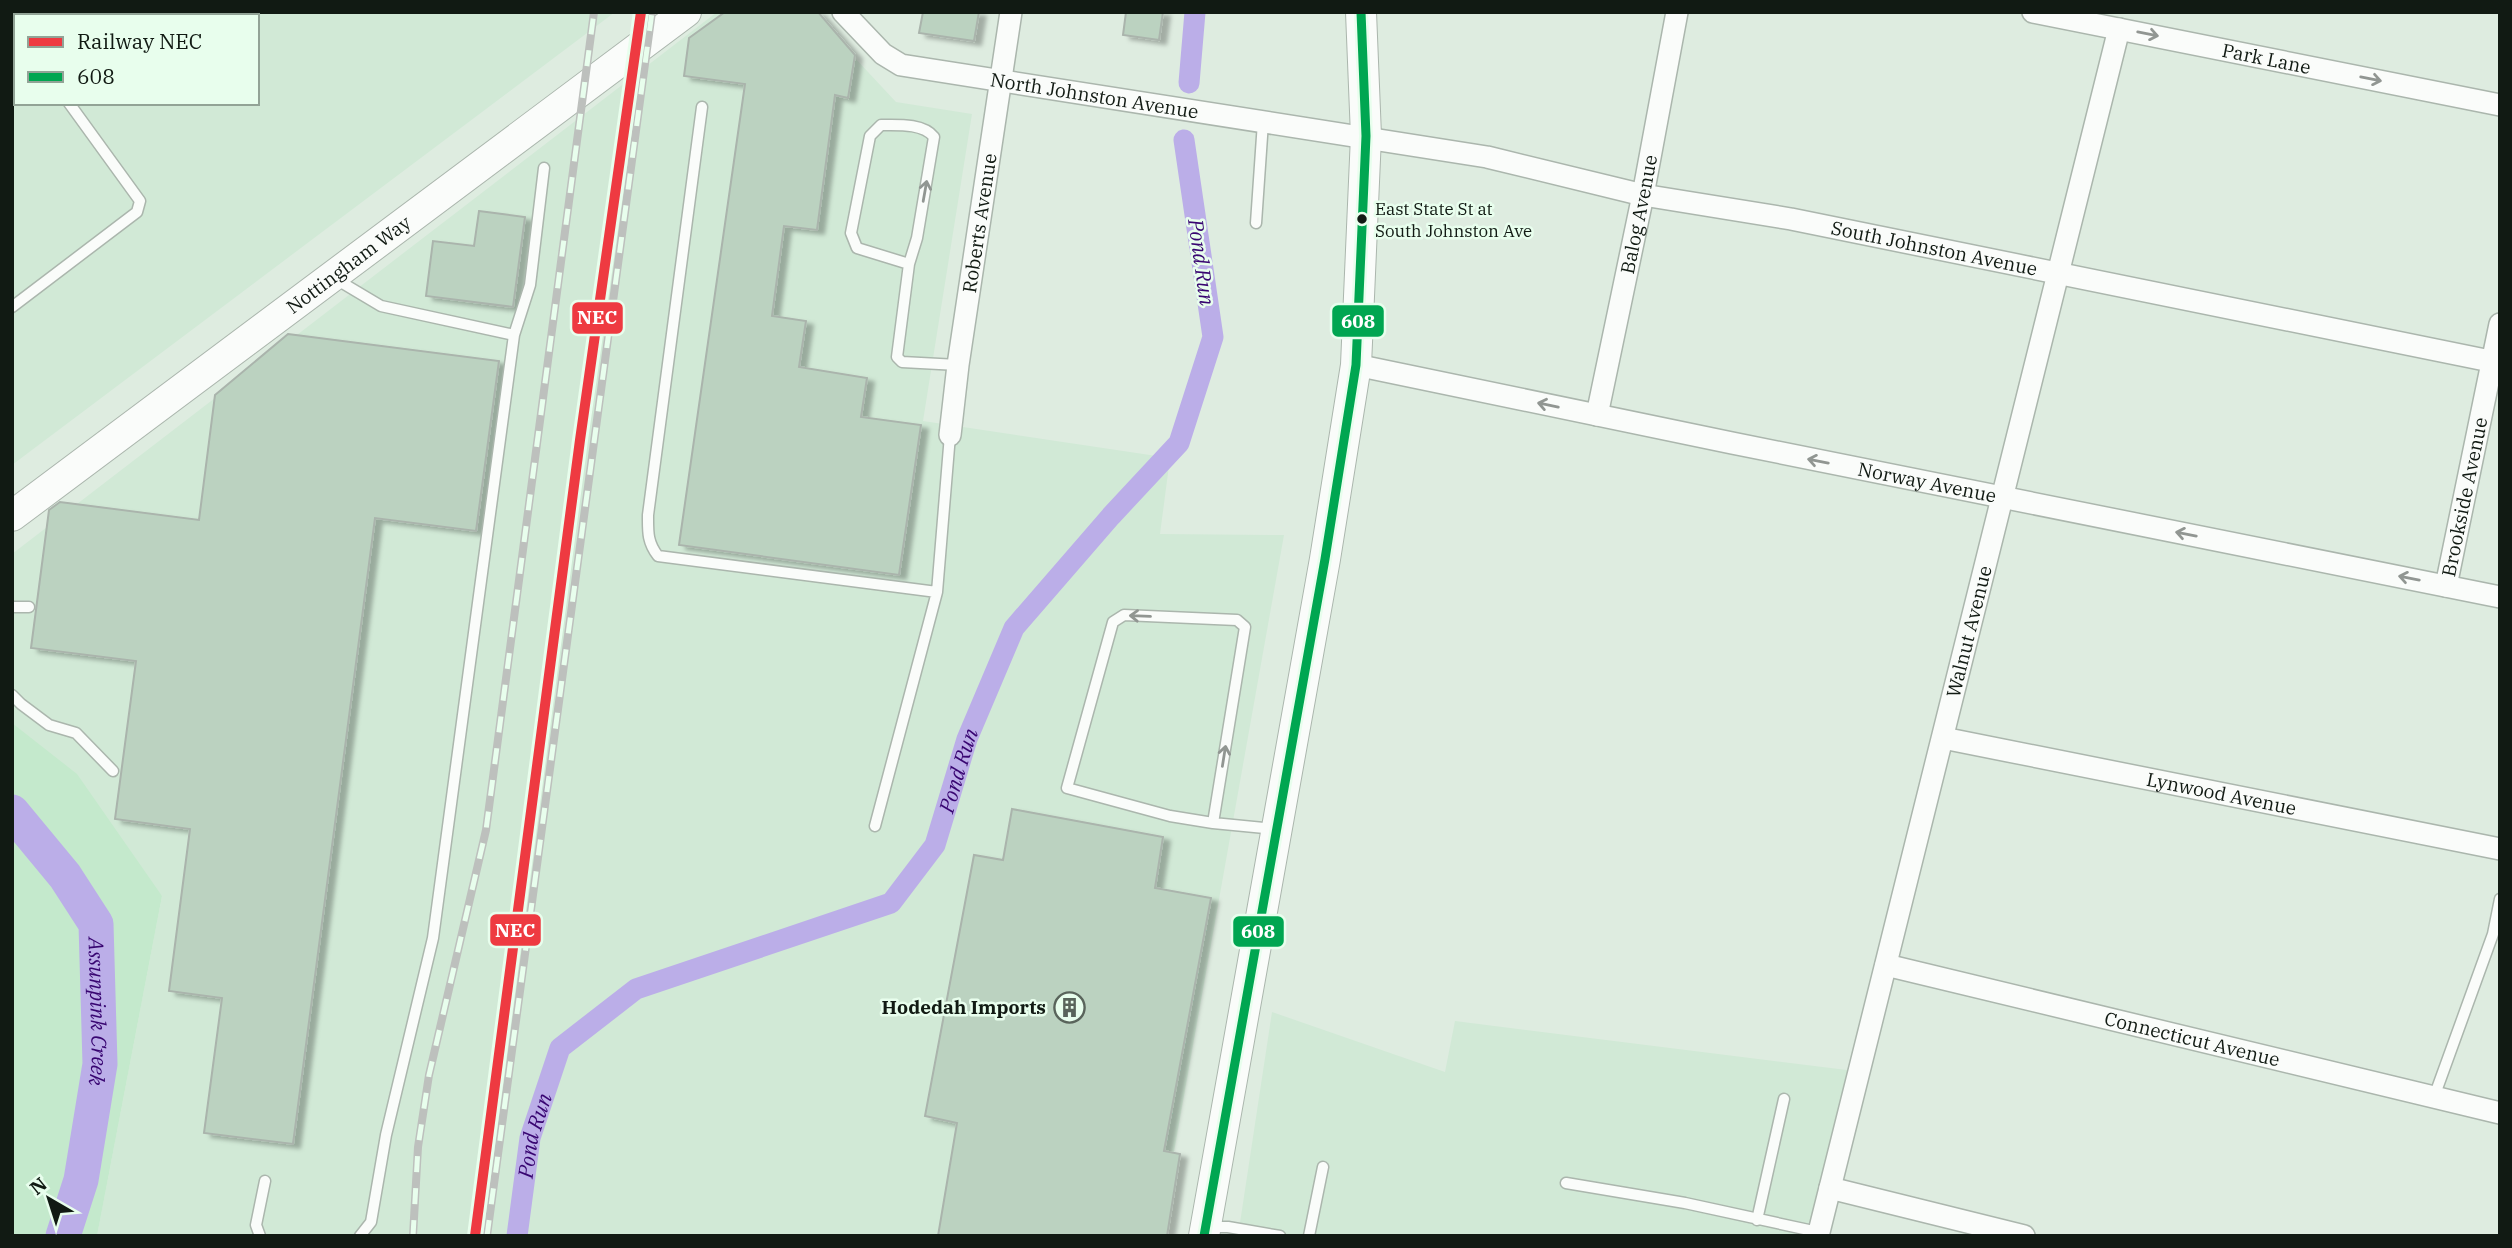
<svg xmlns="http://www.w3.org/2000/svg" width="2512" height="1248" viewBox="0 0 2512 1248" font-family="'IBM Plex Serif',serif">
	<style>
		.built { fill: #d1e9d6; fill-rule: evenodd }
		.green { fill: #c4e9cc }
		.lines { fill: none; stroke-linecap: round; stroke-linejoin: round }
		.canal { stroke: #bbaee8; stroke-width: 21 }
		.river { stroke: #bbaee8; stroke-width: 35 }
		.building { fill: #bbd2c0; stroke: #aab4ac; stroke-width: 2; filter: url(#shadow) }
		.lane-casing { stroke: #abb6ad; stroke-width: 13 }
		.street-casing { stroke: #abb6ad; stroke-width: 24 }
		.secondary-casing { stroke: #abb6ad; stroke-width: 32 }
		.lane { stroke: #fafcfa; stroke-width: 10 }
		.street { stroke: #fafcfa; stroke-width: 21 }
		.secondary { stroke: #fafcfa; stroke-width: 30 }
		.rail-casing { stroke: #bdc0bd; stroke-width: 8 }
		.rail { stroke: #e8feed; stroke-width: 5; stroke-dasharray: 16; stroke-linecap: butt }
		.bus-1-casing { stroke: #e8feed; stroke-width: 14 }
		.bus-1 { stroke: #00a651; stroke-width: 9 }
		.rail-1-casing { stroke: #e8feed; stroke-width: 16 }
		.rail-1 { stroke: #ee3a41; stroke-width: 10 }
		.oneway { stroke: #919692 }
		.bus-dot { fill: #111a13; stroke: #e8feed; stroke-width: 2.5 }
		.labels { text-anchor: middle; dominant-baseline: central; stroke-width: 5; stroke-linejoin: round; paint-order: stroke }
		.bus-label { font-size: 17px; fill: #111a13; stroke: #e8feed; text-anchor: start }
		.street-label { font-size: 19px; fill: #111a13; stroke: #e8feed }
		.poi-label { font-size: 19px; font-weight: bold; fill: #111a13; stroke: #e8feed; text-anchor: end }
		.water-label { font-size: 21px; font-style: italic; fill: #380571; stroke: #e8feed }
		.line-badge { stroke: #e8feed; stroke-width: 2.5 }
		.badge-label { font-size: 19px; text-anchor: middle; font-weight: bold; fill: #fff }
	</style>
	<defs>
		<filter id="shadow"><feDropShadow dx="7" dy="4" stdDeviation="2" flood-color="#0004"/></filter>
	</defs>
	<rect width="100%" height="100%" fill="#deece0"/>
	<path class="built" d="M12 12H615L12 465ZM16 16H257V103H16Z
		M717 12H812L896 102 972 114 923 421 1170 458 1160 534 1284 535 1159 1236H97L162 896 12 723V554Z
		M1272 1012 1445 1072 1455 1021 1855 1071 1815 1236H1238Z"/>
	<path class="green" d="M12 723 77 774 162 896 97 1236H12Z"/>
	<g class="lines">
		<g class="canal">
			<path d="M1189 83 1195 12"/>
			<path id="s1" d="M517 1236 530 1138 560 1048 636 989 891 903 935 845 967 739 1014 628 1111 516 1179 443 1213 337 1184 140"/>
		</g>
		<path class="river" id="s2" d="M12 812 65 876 96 924 100 1064 81 1180 63 1236"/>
	</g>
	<path class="building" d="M725 12H818L855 55 848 98 835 95 817 230 784 226 772 316 806 321 799 367 867 378 861 417 921 425 899 575 679 545 745 84 684 76 689 38Z
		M923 12H979L974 41 919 33Z
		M1126 12H1163L1159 40 1123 35Z
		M479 211 525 217 513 307 426 296 433 241 474 246Z
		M288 334 499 361 476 531 375 518 293 1144 204 1133 222 998 169 991 190 829 115 819 136 661 31 648 49 510 60 502 199 520 215 395Z
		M1012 809 1163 837 1155 888 1211 898 1164 1151 1180 1154 1167 1236H938L957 1123 925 1116 974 855 1003 860Z"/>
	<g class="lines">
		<defs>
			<path id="lane" d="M12 25 16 30
				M702 107 648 515C648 531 647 542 658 556L937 592
				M1256 223 1263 122
				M909 264 857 248 851 233 870 136 881 125C897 125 923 123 934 137L917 238 909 264 897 357 902 362 958 365
				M334 278 381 306 514 335 530 285 544 168
				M12 307 137 212 140 201 69 103
				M12 607H29
				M12 695 21 704 49 725 76 733 113 771
				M1213 823 1245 627 1237 620 1124 615 1113 622 1067 788 1170 816 1213 823 1274 829
				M875 826 937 592 950 435
				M2434 1097 2493 934 2500 899
				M1566 1183 1685 1203 1818 1232
				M1757 1220 1784 1099
				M1209 1227H1228L1280 1236
				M260 1236 256 1225 265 1181
				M360 1236 371 1222 386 1135 433 938 514 335
				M1309 1236 1323 1167"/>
			<g id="street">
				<path id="s3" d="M843 12 883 54 901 65 1487 157 1643 195 1791 219 2500 363"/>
				<path id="s4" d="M2033 12 2500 105"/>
				<path id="s5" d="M1356 365 1732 443 2500 597"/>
				<path id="s6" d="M1597 415 1643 195 1677 12"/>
				<path id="s7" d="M950 435 958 365 1011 12"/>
				<path id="s8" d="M2446 586 2500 324"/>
				<path id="s9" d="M1943 738 2500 849"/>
				<path id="s10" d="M1886 965 2500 1113"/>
				<path d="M1830 1188 2024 1236"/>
				<path id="s11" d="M1818 1236 2119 29"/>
			</g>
			<g id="secondary">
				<path id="s12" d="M12 516 686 12"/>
				<path d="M1204 1236 1325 559 1356 365 1366 136 1361 12"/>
			</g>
		</defs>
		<use href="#lane" class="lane-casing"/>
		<use href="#street" class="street-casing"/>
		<use href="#secondary" class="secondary-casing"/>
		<use href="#lane" class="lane"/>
		<use href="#street" class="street"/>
		<use href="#secondary" class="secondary"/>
		<defs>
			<path id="rail" d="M413 1236 418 1147 429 1075 486 830 594 12
				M487 1236 652 12"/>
		</defs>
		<use href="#rail" class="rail-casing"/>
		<use href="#rail" class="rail"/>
		<defs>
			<path id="bus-1" d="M1204 1236 1325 559 1356 365 1366 136 1361 12"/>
		</defs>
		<use href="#bus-1" class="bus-1-casing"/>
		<use href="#bus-1" class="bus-1"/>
		<defs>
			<path id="rail-1" d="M475 1236 580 440 641 12"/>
		</defs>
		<use href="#rail-1" class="rail-1-casing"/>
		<use href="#rail-1" class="rail-1"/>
	</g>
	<defs><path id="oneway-shaft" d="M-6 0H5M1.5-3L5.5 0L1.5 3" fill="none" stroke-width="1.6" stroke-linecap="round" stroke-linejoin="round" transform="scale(1.75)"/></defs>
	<g class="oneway">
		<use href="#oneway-shaft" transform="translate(2148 34) rotate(11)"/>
		<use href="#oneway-shaft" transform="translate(2371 79) rotate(11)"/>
		<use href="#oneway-shaft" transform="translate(925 191) rotate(-80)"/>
		<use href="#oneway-shaft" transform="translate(1548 405) rotate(-168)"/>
		<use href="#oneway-shaft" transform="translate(1818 461) rotate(-169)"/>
		<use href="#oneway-shaft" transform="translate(2186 534) rotate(-169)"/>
		<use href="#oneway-shaft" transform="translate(2409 578) rotate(-169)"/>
		<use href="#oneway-shaft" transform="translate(1140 616) rotate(-178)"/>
		<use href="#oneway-shaft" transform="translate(1224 756) rotate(-81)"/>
	</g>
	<defs>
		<symbol id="building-ring" viewBox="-11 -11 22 22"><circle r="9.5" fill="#e8feed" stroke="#59645b" stroke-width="1.5"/><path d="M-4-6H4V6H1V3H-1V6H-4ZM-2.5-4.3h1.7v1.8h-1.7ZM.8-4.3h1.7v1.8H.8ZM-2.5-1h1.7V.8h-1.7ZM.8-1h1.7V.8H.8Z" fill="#59645b"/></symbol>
	</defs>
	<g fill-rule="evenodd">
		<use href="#building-ring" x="1052" y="990" width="35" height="35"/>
	</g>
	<circle class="bus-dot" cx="1362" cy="219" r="6"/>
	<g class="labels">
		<g class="bus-label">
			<text x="1375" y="209">East State St at<tspan x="1375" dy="22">South Johnston Ave</tspan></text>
		</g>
		<g class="street-label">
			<text stroke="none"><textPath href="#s4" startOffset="238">Park Lane</textPath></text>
			<text stroke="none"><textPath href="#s3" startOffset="275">North Johnston Avenue</textPath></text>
			<text stroke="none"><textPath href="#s6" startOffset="205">Balog Avenue</textPath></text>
			<text stroke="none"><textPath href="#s7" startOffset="214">Roberts Avenue</textPath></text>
			<text stroke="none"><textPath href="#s3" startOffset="1129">South Johnston Avenue</textPath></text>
			<text stroke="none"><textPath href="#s12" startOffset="420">Nottingham Way</textPath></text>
			<text stroke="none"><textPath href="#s5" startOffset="583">Norway Avenue</textPath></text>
			<text stroke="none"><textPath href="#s8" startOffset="91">Brookside Avenue</textPath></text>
			<text stroke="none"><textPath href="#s11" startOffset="623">Walnut Avenue</textPath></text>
			<text stroke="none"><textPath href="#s9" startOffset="284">Lynwood Avenue</textPath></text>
			<text stroke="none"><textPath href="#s10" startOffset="315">Connecticut Avenue</textPath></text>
		</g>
		<g class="poi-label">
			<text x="1046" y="1007">Hodedah Imports</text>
		</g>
		<g class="water-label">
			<text transform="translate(1202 262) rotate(82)">Pond Run</text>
			<text stroke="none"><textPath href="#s1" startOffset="710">Pond Run</textPath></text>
			<text stroke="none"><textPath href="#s2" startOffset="228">Assunpink Creek</textPath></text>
			<text stroke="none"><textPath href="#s1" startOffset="102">Pond Run</textPath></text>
		</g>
	</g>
	<g class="line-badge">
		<rect x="571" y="301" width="53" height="34" rx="7" fill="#ee3a41"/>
		<rect x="1331" y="304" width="54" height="34" rx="7" fill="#00a651"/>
		<rect x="489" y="913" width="53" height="34" rx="7" fill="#ee3a41"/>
		<rect x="1232" y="915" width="53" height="33" rx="7" fill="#00a651"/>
	</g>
	<g class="badge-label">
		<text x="597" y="324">NEC</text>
		<text x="1358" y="328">608</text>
		<text x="515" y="937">NEC</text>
		<text x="1258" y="938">608</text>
	</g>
	<rect width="2512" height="1248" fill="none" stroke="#111a13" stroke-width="28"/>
	<rect x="14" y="14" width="245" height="91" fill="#e8feed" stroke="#92a396" stroke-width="2"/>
	<rect x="28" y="37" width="35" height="10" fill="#ee3a41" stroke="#92a396" stroke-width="2"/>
	<text x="77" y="49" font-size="21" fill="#111a13">Railway NEC</text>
	<rect x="28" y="72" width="35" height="10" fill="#00a651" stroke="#92a396" stroke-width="2"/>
	<text x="77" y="84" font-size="21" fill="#111a13">608</text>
	<g transform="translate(49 1199) rotate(321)" stroke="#e8feed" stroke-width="5" paint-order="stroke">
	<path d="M0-5L12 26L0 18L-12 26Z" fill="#111a13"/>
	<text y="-10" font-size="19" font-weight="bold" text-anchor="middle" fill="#111a13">N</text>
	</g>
</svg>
